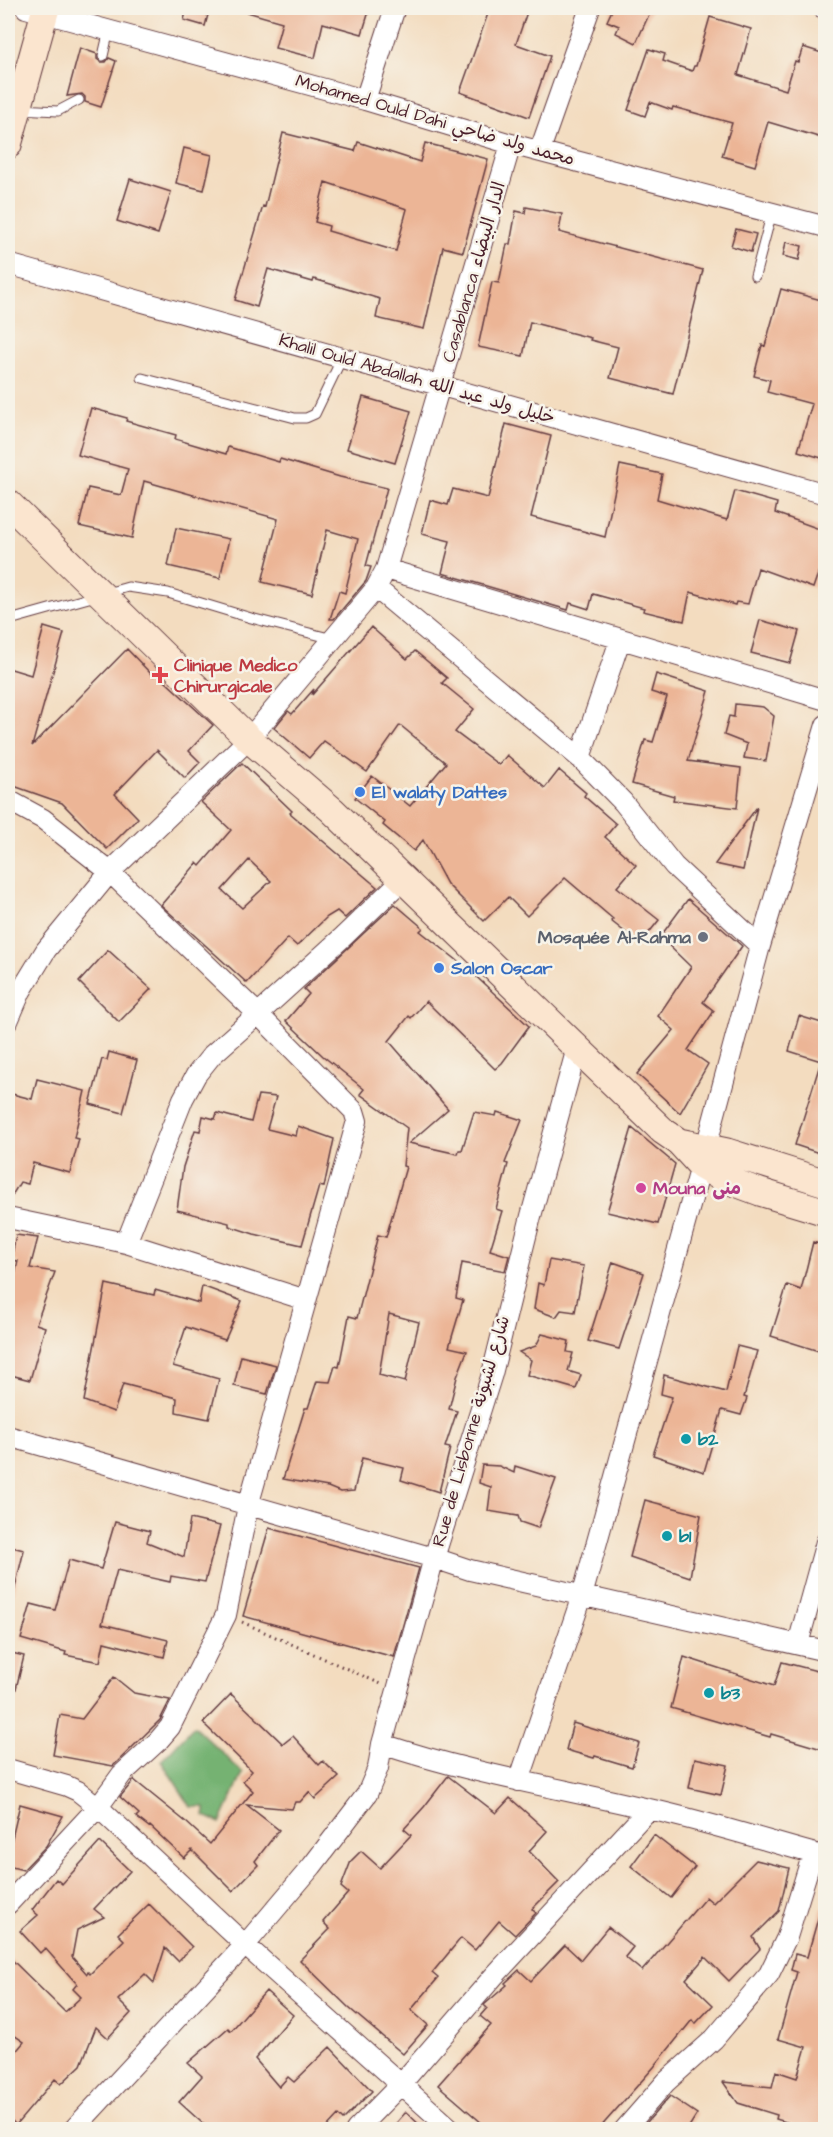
<svg xmlns="http://www.w3.org/2000/svg" width="833" height="2137" viewBox="0 0 833 2137" font-family="'Architects Daughter','Playpen Sans Arabic',sans-serif">
	<style>
		.forest { fill: #75b272; stroke: #60684e; stroke-width: 1.5 }
		.building { fill: #ecb596; fill-rule: evenodd }
		.lines { fill: none; stroke-linecap: round; stroke-linejoin: round }
		.lane-casing { stroke: #633b41; stroke-width: 11 }
		.street-casing { stroke: #633b41; stroke-width: 22 }
		.secondary-casing { stroke: #633b41; stroke-width: 29 }
		.path { stroke: #633b41; stroke-width: 3; stroke-dasharray: 1.5 4.5; stroke-linecap: butt }
		.lane { stroke: #fff; stroke-width: 9 }
		.street { stroke: #fff; stroke-width: 20 }
		.secondary { stroke: #fbe5cf; stroke-width: 27 }
		.health-dot { fill: #e0444e; stroke: #f7f3e8; stroke-width: 2 }
		.shop-dot { fill: #3f7fe0; stroke: #f7f3e8; stroke-width: 2 }
		.worship-dot { fill: #6b7280; stroke: #f7f3e8; stroke-width: 2 }
		.hotel-dot { fill: #d1479c; stroke: #f7f3e8; stroke-width: 2 }
		.culture-dot { fill: #0f9aa8; stroke: #f7f3e8; stroke-width: 2 }
		.labels { text-anchor: middle; dominant-baseline: central; stroke-width: 5; stroke-linejoin: round; paint-order: stroke }
		.street-label { font-size: 18px; fill: #4a1f2b; stroke: #f7f3e8 }
		.health-label { font-size: 18px; font-weight: bold; fill: #be3a42; stroke: #f7f3e8; text-anchor: start }
		.shop-label { font-size: 18px; font-weight: bold; fill: #366cbe; stroke: #f7f3e8; text-anchor: start }
		.worship-label { font-size: 18px; font-weight: bold; fill: #5b616d; stroke: #f7f3e8; text-anchor: end }
		.hotel-label { font-size: 18px; font-weight: bold; fill: #b23c85; stroke: #f7f3e8; text-anchor: start }
		.culture-label { font-size: 18px; font-weight: bold; fill: #0d838f; stroke: #f7f3e8; text-anchor: start }
	</style>
	<rect width="100%" height="100%" fill="#f7f3e8"/>
	<filter id="ink" filterUnits="userSpaceOnUse"><feTurbulence type="fractalNoise" baseFrequency=".0167" numOctaves="2"/><feDisplacementMap in="SourceGraphic" scale="12" xChannelSelector="R" yChannelSelector="G"/><feConvolveMatrix kernelMatrix="1 2 1 2 8 2 1 2 1" color-interpolation-filters="sRGB"/></filter>
	<filter id="wash" filterUnits="userSpaceOnUse"><feTurbulence type="fractalNoise" baseFrequency=".008" numOctaves="4" result="noise"/><feDisplacementMap in="SourceGraphic" scale="24" xChannelSelector="R" yChannelSelector="G"/><feGaussianBlur stdDeviation="1.35" result="paint"/><feColorMatrix in="noise" values="0 0 0 0 0 0 0 0 0 0 0 0 0 0 0 0 0 1.4 0 .05"/><feComposite in="paint" operator="in"/></filter>
	<g filter="url(#wash)">
		<rect width="100%" height="100%" fill="#f3dcbf"/>
		<path class="forest" d="M194 1726 243 1773 220 1823 205 1816V1807H191L161 1761Z"/>
		<g id="blocks">
			<path class="building" d="M187 8 209 11 205 26 184 20Z
				M248 8H370L362 34 323 23 315 58 275 48 282 22 247 12Z
				M490 8H515L527 12 516 44 550 56 529 117 460 92Z
				M613 8H652L636 43 616 33 619 26 607 21Z
				M710 17 751 29 738 75 786 90 795 61 798 62 803 47 825 54V139L768 122 755 166 722 156 732 123 673 107 672 110 650 102 645 116 628 110 649 49 665 54 663 61 692 71 694 66H696Z
				M80 48 97 54V59L101 62H106L109 58 116 61 101 107 85 102V97L82 94 67 96Z
				M283 133 355 151 358 142 420 162 425 143 488 159 463 252 443 247 424 329 376 318 380 299 314 279 313 282 268 269 257 307 235 300 263 206 265 207ZM325 182 407 209 396 251 328 231 329 226 315 222Z
				M184 148 212 155 204 190 176 183Z
				M130 179 171 192 158 234 117 221Z
				M526 207 562 214 559 232 703 270 673 394 610 378 618 347 590 340 591 338 530 322 523 356 478 347 492 282 499 283 507 244H510L516 211 525 213Z
				M736 229 756 234 751 252 731 246Z
				M786 242 802 246 799 260 783 256Z
				M781 289 825 301V459L798 451 812 404 767 392 770 380 754 376 762 345 765 346Z
				M363 397 411 411 395 463 347 449Z
				M91 408 127 418 126 421 176 435 175 439 226 454 228 447 279 462 280 459 340 477 387 488 366 566 371 567 366 581 334 619H330L339 591 345 593 358 539 327 530 312 594 262 582 278 519 144 481 132 538 79 526 88 488 121 495 128 469 78 455Z
				M506 424 551 436 531 517 605 537 620 465 662 474 657 499 727 520 735 491 777 503 775 513 825 531V553L813 588 758 568 748 604 736 602 735 605 690 592 684 621 643 611 644 608 593 594 589 609 570 603 568 610 442 573 450 541 422 534 430 500 448 505 453 489 488 498Z
				M176 528 229 539 220 578 168 566Z
				M760 620 799 631 790 663 751 653Z
				M44 627 64 633 32 746 127 649 153 676 155 672 213 725 189 751 200 762 185 778 157 750 115 794 138 818 107 849 62 803 8 784V668L31 675Z
				M371 627 407 659 415 651 447 678 442 683 474 709 455 732 499 765 507 755 545 788 559 770 586 793 584 796 616 824 605 837 636 865 617 887 659 920 640 944 611 921 613 919 565 878 527 916 508 897 484 921 447 884 423 840 414 851 383 825 385 822 355 798 372 776 410 806 446 763 400 725 367 772 324 741 309 758 274 728 288 711 292 714 314 689 312 695Z
				M656 674 709 691 688 761 741 768 737 808 673 800 674 796 632 784 645 740 653 742 667 697 651 692Z
				M735 704 763 707 774 716 766 761 744 758 747 744 724 735 729 716 734 717Z
				M242 763 292 811 290 813 377 887 345 918 337 911 327 917 297 946 288 938 247 983 161 905 197 863 200 866 231 830 201 802ZM249 860 271 881 242 908 222 890Z
				M757 807 743 870 715 864Z
				M688 899 742 946 703 1002 714 1011 688 1050 708 1064 680 1113 637 1074 674 1030 658 1016 691 967 660 937Z
				M395 904 423 928 420 931 467 968 529 1026 502 1063 495 1069 426 1001 411 1018 409 1016 389 1041 448 1109 409 1143 458 1154 459 1150H462L474 1112 496 1116 497 1112 522 1120 505 1163 508 1164 496 1209 502 1211 490 1250 509 1256 505 1271 462 1263 456 1298 463 1300 449 1347 467 1351 457 1377 449 1409 457 1411 445 1447 450 1448 439 1492 401 1480 404 1468 362 1458 354 1491 340 1492 328 1487 283 1479 305 1408H308L317 1381 330 1382 335 1366 339 1367 349 1316 357 1318 378 1235 386 1237 406 1167 403 1166 407 1128 360 1094 364 1089 323 1056 286 1021 309 994 304 989ZM389 1314 419 1322 405 1382 379 1375Z
				M108 950 151 989 119 1022 79 982Z
				M799 1016 825 1024V1155L795 1145 821 1061 789 1051Z
				M109 1052 137 1060 123 1113 90 1104 102 1059 107 1060Z
				M37 1079 85 1091 74 1138 79 1139 70 1173 33 1163 28 1184 20 1182 8 1202V1093L32 1099Z
				M258 1095 276 1097 267 1129 296 1136 298 1126 334 1139 324 1187 319 1186 302 1245 254 1234 229 1226V1223L177 1210 183 1167 195 1130 200 1131 203 1116 215 1119 217 1113 251 1122Z
				M632 1128 675 1164 658 1224 607 1212Z
				M16 1235 38 1238 30 1268 55 1272 36 1324 45 1327 30 1380 11 1375 8 1368V1307L18 1261 11 1260Z
				M813 1242 825 1246V1353L771 1336 787 1285 801 1290Z
				M549 1260 584 1266 575 1312 561 1310 556 1317 534 1309 538 1283 544 1285Z
				M613 1262 644 1273 619 1349 588 1341Z
				M106 1284 154 1295 155 1290 199 1303 202 1286 242 1301 225 1340 186 1327 173 1366 219 1379 209 1419 176 1412 177 1398 123 1384 114 1412 84 1401Z
				M542 1334 569 1341 567 1352 573 1353 568 1371 581 1375 576 1389 527 1375 531 1360 519 1352 536 1346Z
				M737 1346 757 1351 744 1397 747 1398 741 1415 722 1410 704 1472 653 1455 672 1397 661 1394 664 1375 726 1392Z
				M241 1356 276 1365 267 1394 234 1386Z
				M482 1465 499 1466 514 1473 515 1466 556 1479 538 1528 520 1522 518 1516 488 1511 491 1487 479 1483Z
				M645 1500 701 1515 690 1577 630 1557Z
				M190 1519 220 1526 205 1582 171 1576 170 1582 117 1570 102 1624 168 1640 164 1657 104 1642 100 1662 65 1655 66 1652 21 1639 31 1604 55 1610 69 1560 101 1569 115 1522 150 1531 147 1542 184 1557Z
				M269 1528 419 1568 394 1657 243 1616Z
				M8 1546 24 1550 13 1596 8 1595Z
				M8 1652 24 1656 13 1701H8Z
				M684 1657 774 1686 782 1662 825 1673V1750L771 1734 770 1737 671 1708Z
				M114 1677 134 1693 170 1700 160 1720 113 1766 53 1755 60 1715 82 1719Z
				M231 1694 283 1744 293 1736 319 1765 323 1761 339 1777 315 1799 309 1792 300 1802H295L292 1809 247 1805 279 1830 255 1861 258 1865 233 1891 192 1850 184 1858 150 1826 149 1827 136 1817 139 1814 120 1797 134 1780 186 1822 210 1844 253 1791 243 1781 252 1771 203 1723Z
				M573 1723 639 1743 632 1767 595 1756 594 1758 566 1750Z
				M695 1758 728 1765 721 1795 689 1788Z
				M448 1776 496 1813 510 1798 547 1831 529 1851 559 1882 532 1909 536 1913 515 1935 499 1921 475 1950 461 1938 432 1973 438 1978 411 2010 428 2025 403 2054 349 2008 300 1960 330 1929 323 1922 348 1893 341 1887 351 1861 361 1851 380 1868 411 1835 404 1829 424 1807Z
				M20 1804 63 1816 46 1846 23 1870 8 1866V1855Z
				M654 1835 695 1867 671 1898 631 1866Z
				M100 1842 130 1871 94 1909 104 1917 77 1930 72 1957 87 1974 88 1972 90 1974 124 1940 118 1934 149 1904 192 1947 178 1961 165 1948 154 1983 145 1974 118 2000 131 2013 108 2038 96 2027 81 2065 61 2084 55 2079 16 2125 8 2117V2061L24 2042 8 2031V1956L65 2012 81 1997 73 1989 77 1984 45 1948 40 1953 20 1931 38 1915 32 1910 56 1879 62 1884Z
				M756 1860 789 1868 779 1911 753 1937 760 1949 729 1981 705 1957 686 1979 713 2005 695 2024 692 2020 654 2067 598 2130H490L438 2085 491 2025 480 2016 487 2008 484 2005 507 1985 505 1983 519 1970 531 1981 565 1945 581 1960 608 1927 633 1947 625 1957 642 1971 706 1897 713 1903Z
				M821 1908H825V2130H796V2125L776 2119 777 2115 738 2103 723 2082 772 2087 776 2071 797 2078 806 2047 778 2039 797 1972 791 1970 795 1954 807 1957Z
				M266 1991 293 2015 255 2059 279 2087 288 2077 294 2082 330 2047 372 2091 343 2120 338 2115 324 2130H210L179 2102 202 2076 188 2063 228 2028 231 2031Z
				M670 2096 697 2114 687 2130H640Z
				M406 2112 425 2130H390Z"/>
		</g>
	</g>
	<g filter="url(#ink)">
		<use href="#blocks" fill-opacity="0" stroke="#633b41" stroke-width="1.5"/>
		<g class="lines">
			<defs>
				<path id="lane" d="M103 56 109 30
					M20 109 58 111 79 100
					M755 276 772 212
					M142 378 295 418H306L315 414 342 358
					M17 618 128 587 168 593 251 618 333 639"/>
				<path id="street" d="M26 8 365 100 511 144 826 227
					M823 8H826
					M365 100 395 8
					M540 150 590 8
					M8 264 826 494
					M386 569 826 700
					M376 588 580 758 623 802 674 866 760 946
					M580 758 620 640
					M8 800 43 819 110 872 258 1014 212 1055 196 1075 183 1099 126 1243
					M8 1021 21 991 46 950 110 872 249 739 376 588 386 569 511 144
					M8 1218 126 1243 306 1300
					M8 1436 434 1558 470 1570 826 1651
					M798 1644 826 1542
					M382 1744C469 1773 559 1788 649 1809 708 1822 767 1841 826 1857
					M8 1769 67 1786 78 1791 98 1807 245 1945 452 2130
					M519 1781 582 1596 701 1166 760 946 826 725
					M8 1904 98 1807 122 1774 158 1741 170 1727 226 1615 248 1506 357 1121 354 1111 258 1014 344 936 402 880
					M73 2130 245 1945 312 1866 367 1794 378 1768 382 1744 434 1558 492 1374 531 1216 577 1048
					M356 2130 400 2085 494 1976 649 1809
					M624 2130 666 2082 714 2039 769 1974 787 1937 813 1853"/>
				<path id="secondary" d="M8 145 46 8
					M8 503 249 739 332 810 577 1048 663 1131 679 1142 701 1166 722 1178 760 1192 826 1212
					M679 1142 727 1152 826 1183"/>
			</defs>
			<use href="#lane" class="lane-casing"/>
			<use href="#street" class="street-casing"/>
			<use href="#secondary" class="secondary-casing"/>
			<path class="path" d="M242 1622 381 1684"/>
			<use href="#lane" class="lane"/>
			<use href="#street" class="street"/>
			<use href="#secondary" class="secondary"/>
		</g>
	</g>
	<path class="health-dot" d="M157 666h6v6h6v6h-6v6h-6v-6h-6v-6h6z"/>
	<g class="shop-dot">
		<circle cx="360" cy="792" r="6"/>
		<circle cx="439" cy="968" r="6"/>
	</g>
	<circle class="worship-dot" cx="703" cy="937" r="6"/>
	<circle class="hotel-dot" cx="641" cy="1188" r="6"/>
	<g class="culture-dot">
		<circle cx="686" cy="1439" r="6"/>
		<circle cx="667" cy="1536" r="6"/>
		<circle cx="709" cy="1693" r="6"/>
	</g>
	<g class="labels">
		<g class="street-label">
			<text transform="translate(435 120) rotate(16)">Mohamed Ould Dahi محمد ولد ضاحي</text>
			<text transform="translate(474 272) rotate(-74)">Casablanca الدار البيضاء</text>
			<text transform="translate(417 379) rotate(16)">Khalil Ould Abdallah خليل ولد عبد الله</text>
			<text transform="translate(471 1431) rotate(-74)">Rue de Lisbonne شارع لشبونة</text>
		</g>
		<g class="health-label">
			<text x="174" y="665">Clinique Medico<tspan x="174" dy="21">Chirurgicale</tspan></text>
		</g>
		<g class="shop-label">
			<text x="372" y="792">El walaty Dattes</text>
			<text x="451" y="968">Salon Oscar</text>
		</g>
		<g class="worship-label">
			<text x="691" y="937">Mosquée Al-Rahma</text>
		</g>
		<g class="hotel-label">
			<text x="653" y="1188">Mouna منى</text>
		</g>
		<g class="culture-label">
			<text x="698" y="1439">b2</text>
			<text x="679" y="1536">b1</text>
			<text x="721" y="1693">b3</text>
		</g>
	</g>
	<rect width="833" height="2137" fill="none" stroke="#f7f3e8" stroke-width="30"/>
</svg>
